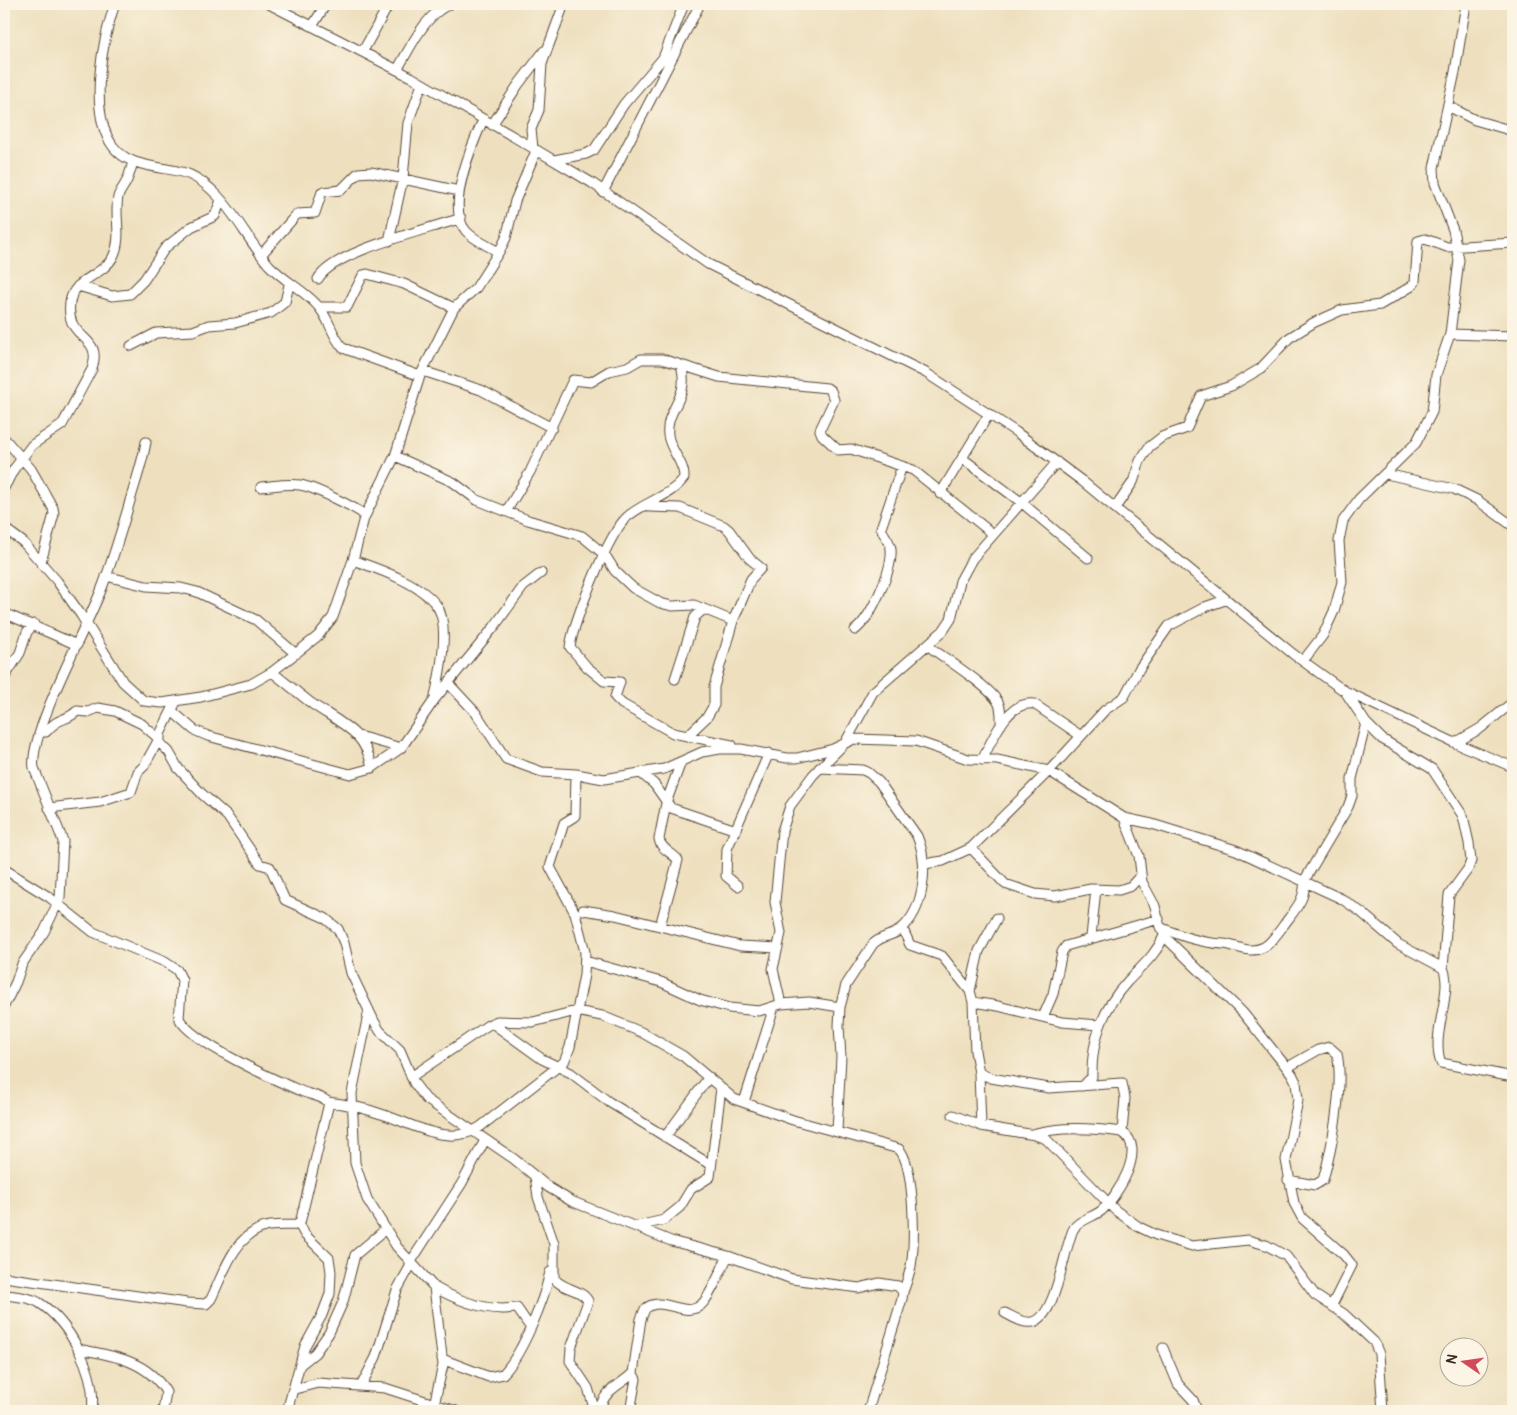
<svg xmlns="http://www.w3.org/2000/svg" width="1517" height="1415" viewBox="0 0 1517 1415" font-family="Pangolin,sans-serif">
	<style>
		.lines { fill: none; stroke-linecap: round; stroke-linejoin: round }
		.street-casing { stroke: #564536; stroke-width: 11 }
		.street { stroke: #fff; stroke-width: 9 }
	</style>
	<rect width="100%" height="100%" fill="#fcf5e5"/>
	<filter id="ink" filterUnits="userSpaceOnUse"><feTurbulence type="fractalNoise" baseFrequency=".02" numOctaves="2"/><feDisplacementMap in="SourceGraphic" scale="10" xChannelSelector="R" yChannelSelector="G"/><feConvolveMatrix kernelMatrix="1 2 1 2 8 2 1 2 1" color-interpolation-filters="sRGB"/></filter>
	<filter id="wash" filterUnits="userSpaceOnUse"><feTurbulence type="fractalNoise" baseFrequency=".0096" numOctaves="4" result="noise"/><feDisplacementMap in="SourceGraphic" scale="20" xChannelSelector="R" yChannelSelector="G"/><feGaussianBlur stdDeviation="1.12" result="paint"/><feColorMatrix in="noise" values="0 0 0 0 0 0 0 0 0 0 0 0 0 0 0 0 0 1.4 0 .05"/><feComposite in="paint" operator="in"/></filter>
	<g filter="url(#wash)">
		<rect width="100%" height="100%" fill="#eee0bf"/>
	</g>
	<g filter="url(#ink)">
		<g class="lines">
			<defs>
				<path id="street" d="M115 4C101 43 80 144 135 162 172 174 186 163 217 195 237 216 250 243 269 265 284 281 304 290 318 306 329 318 332 336 343 348L420 376
					M269 4 411 77 533 148 592 183 708 264 926 373 1016 432 1082 481 1293 654 1343 690 1455 743 1513 767
					M313 25 326 4
					M363 51 389 4
					M397 70C411 47 424 15 450 4
					M1448 106 1475 120 1513 131
					M483 120C472 145 445 207 466 231 474 240 489 246 498 252
					M492 125 518 85 544 51
					M533 148 531 129 539 110 542 64 564 4
					M554 160 586 154 594 150 624 104 663 58 684 4
					M603 192 700 4
					M389 241 403 178 408 123 422 84
					M261 255 297 214 315 213 322 192 341 190 358 173 371 172 459 191
					M318 279C335 250 428 230 461 218
					M78 286 112 296 130 294 144 280 165 248 191 227 215 216 221 200
					M319 307H347L363 275 367 274 404 284 454 308
					M1450 334 1513 336
					M131 346 156 333 193 331 209 325 235 323 271 313 285 302 289 285
					M681 365C691 399 665 408 668 435 670 451 685 463 684 478 670 497 644 502 627 517 608 534 574 621 570 647L587 667 604 681 620 682 615 697 622 704 673 733 732 745
					M423 371 481 390 552 428
					M4 438 31 469 53 508 54 514 41 562
					M395 456 453 482 477 500 528 520 582 536 605 555 615 571 633 588 660 603 672 606 694 605 733 621
					M962 458 1021 502 1088 558
					M1386 474 1454 489 1477 500 1513 526
					M261 487C274 486 287 483 300 485 314 487 354 507 365 515
					M4 488 14 469 32 445 62 425 92 369C104 333 65 342 70 303 72 279 103 276 113 257 123 237 114 217 118 197 120 190 125 186 127 180 130 174 131 168 133 162
					M940 494 989 414
					M649 507 680 508 724 526 729 530 750 559 761 568 751 579 733 621 714 687V705L707 717 687 736
					M1115 508 1133 482 1140 461 1149 447 1162 437 1187 428 1201 396 1231 386 1260 369 1289 338 1313 323 1342 310 1380 305 1412 286 1415 282 1418 241 1425 239 1447 247 1513 243
					M507 510 530 472 573 380 591 382 609 371 627 367 641 359H662L719 377 827 388 831 391 834 400 820 430 822 435 838 450 851 449 913 470 993 534
					M4 528 23 542 57 581 81 615 123 682 144 701 162 703 201 697 251 684 272 672 318 636 333 617 353 560 364 518 395 456 420 376 454 308 476 288 500 250 506 238 515 201 536 151
					M353 560C378 569 421 583 437 606 450 625 440 674 435 696
					M106 576 146 586 181 588 197 592 256 620 296 654
					M4 613 77 645
					M855 630C871 618 893 569 891 549 890 540 883 535 881 528L902 466
					M927 645C944 658 989 686 998 702 1002 709 1001 717 1001 725
					M1303 661 1323 635 1334 611 1342 582 1339 541 1343 521 1359 499 1416 443 1432 412 1436 375 1450 334 1459 260 1453 230 1435 183 1434 168 1455 72 1466 4
					M272 672C285 682 298 693 311 703 339 723 366 731 372 768
					M4 678 20 653 27 632 34 624
					M675 679 695 617 704 609
					M448 683 476 713 506 759 542 772 576 774 604 779 664 769 702 752 720 749H741L787 758H797L833 749 854 739 916 741 968 759 997 760 1049 771 1124 818 1152 824 1236 850 1342 899 1361 912 1398 944 1443 968C1454 991 1430 1035 1441 1063L1513 1077
					M1344 690 1366 723 1382 739 1432 769 1463 816 1469 843 1471 861 1468 869 1449 895 1443 968
					M176 702 160 734V743L169 752 178 768 202 794 227 816 260 864 270 867 285 900 325 918 338 929 344 943 351 973 374 1021 380 1031 400 1050 414 1083 426 1099 514 1159 548 1187 571 1201 671 1241 728 1256 792 1279 859 1288 879 1283 898 1286 903 1292 902 1299 868 1411
					M172 711 194 730 208 736 350 774 372 768 401 748 435 699 494 627 523 587 541 573
					M40 731 46 732C59 716 66 722 77 711L88 712 98 708 115 711 142 724 159 739 144 766 138 772 131 792 100 802 49 808
					M355 735 401 748
					M1455 743 1481 728 1513 702
					M982 760C992 741 1007 700 1034 704L1081 736
					M819 768 863 770 869 773 879 782 917 836C929 864 925 910 900 930 892 936 881 936 873 944L846 985 840 1007 839 1026 841 1057 837 1131
					M643 775 654 784 671 808 736 830
					M1124 818 1139 856 1142 882 1155 906 1160 927 1167 939 1243 1013 1292 1074 1296 1082 1298 1100 1286 1160 1294 1203 1302 1218 1344 1255 1352 1265 1332 1305
					M4 827 5 822
					M971 848 1005 884 1035 894 1055 896 1091 889 1119 890 1131 886 1140 876
					M924 864 943 861 971 848 1049 771 1105 710 1124 697 1139 669 1169 626 1205 607 1225 600
					M4 869 49 897 93 932 165 962 177 970 182 980 179 1018C190 1042 275 1080 301 1091 310 1095 323 1096 329 1103L300 1223 296 1225C285 1226 272 1224 262 1228 233 1238 223 1275 211 1299L206 1304 187 1303 4 1277
					M738 886 726 876 727 849 769 753
					M583 910 615 915 740 946 778 948
					M660 926 678 860C673 853 661 850 659 839L666 803 681 762
					M902 927 910 945 942 956 970 991 973 1002 975 1051 979 1073 981 1126
					M1160 927C1180 936 1202 943 1223 944 1237 945 1248 955 1264 947 1273 942 1282 927 1289 918 1298 906 1306 896 1304 881L1348 807 1352 796V779L1366 723
					M1091 937 1096 889
					M585 961 661 982 700 1000 729 1008 759 1011 781 1004 809 1002 840 1007
					M970 991 979 951 997 918
					M973 1002 998 1006 1062 1022 1099 1025
					M781 1004 773 969 781 933 775 902 782 831 790 806 813 775 845 743 873 692 943 631 951 619 960 581 972 559 1057 462
					M4 1006 16 982 22 964 44 932 60 898 63 841 34 768C28 734 88 625 102 588 112 562 120 535 128 508 134 486 142 465 146 442
					M369 1010 352 1093 355 1163 367 1199 397 1247 434 1287 443 1365 434 1405
					M1043 1017 1053 994 1062 952 1066 946 1159 919
					M492 1023 542 1059 571 1073 609 1102 711 1165
					M1288 1067 1318 1050 1329 1047 1337 1054C1344 1085 1332 1149 1323 1180L1315 1185 1288 1180
					M979 1073 991 1078 1049 1088 1122 1083 1125 1098 1122 1132
					M411 1077 488 1025 497 1021 533 1022 576 1011 602 1016 641 1032 683 1056 734 1099 793 1120 899 1149C915 1166 915 1243 911 1266 909 1275 906 1284 903 1292
					M1083 1086 1092 1077C1091 1042 1103 1008 1127 982 1142 966 1156 955 1165 934
					M328 1102C346 1104 364 1108 381 1114 412 1123 448 1148 480 1127L564 1062 570 1047 584 975 585 952 575 913 550 867 564 823 575 816 576 774
					M744 1102 774 1007
					M953 1115 981 1126 1035 1135 1046 1139 1115 1210 1139 1227 1156 1235 1192 1246 1248 1240 1266 1245 1286 1256 1315 1295 1344 1314 1374 1342 1379 1354 1383 1411
					M665 1137 709 1077
					M535 1176 538 1197 554 1244V1278C562 1290 581 1288 588 1301L571 1348 570 1361 588 1388 595 1411
					M638 1226 664 1220 680 1207 691 1189 710 1177 721 1088
					M410 1263 462 1183 485 1140
					M434 1287C455 1299 477 1308 502 1309 507 1309 512 1308 517 1308L530 1327
					M4 1295C14 1296 29 1297 38 1302 70 1322 97 1374 92 1411
					M1005 1313C1013 1317 1023 1324 1033 1322 1056 1317 1064 1249 1073 1230 1077 1221 1093 1217 1101 1211 1117 1197 1148 1148 1122 1132 1092 1128 1061 1126 1032 1134
					M1163 1348 1178 1384 1193 1400 1197 1411
					M78 1349C111 1355 147 1360 166 1392L163 1411
					M442 1359 489 1377 503 1374C523 1353 544 1300 550 1272
					M300 1365 315 1353 329 1333 343 1302 355 1255 386 1229
					M361 1386 376 1357 397 1290 411 1265
					M295 1389 318 1383 385 1388 456 1411
					M287 1411 305 1346 322 1315 330 1294 331 1272 329 1258 305 1235 299 1224
					M599 1411C605 1388 619 1387 633 1373L641 1319 645 1309C662 1294 684 1319 701 1305 711 1296 721 1269 728 1256
					M630 1411 636 1379 633 1374"/>
			</defs>
			<use href="#street" class="street-casing"/>
			<use href="#street" class="street"/>
		</g>
	</g>
	<rect width="1517" height="1415" fill="none" stroke="#fcf5e5" stroke-width="20"/>
	<g transform="translate(1464 1362) rotate(283)"><circle r="24" fill="#fcf5e5" stroke="#afa495"/>
	<path d="M0-4L9 19L0 12L-9 19Z" fill="#d1495b"/>
	<text y="-8" font-size="14" font-weight="bold" text-anchor="middle" fill="#3b2a1e">N</text>
	</g>
</svg>
